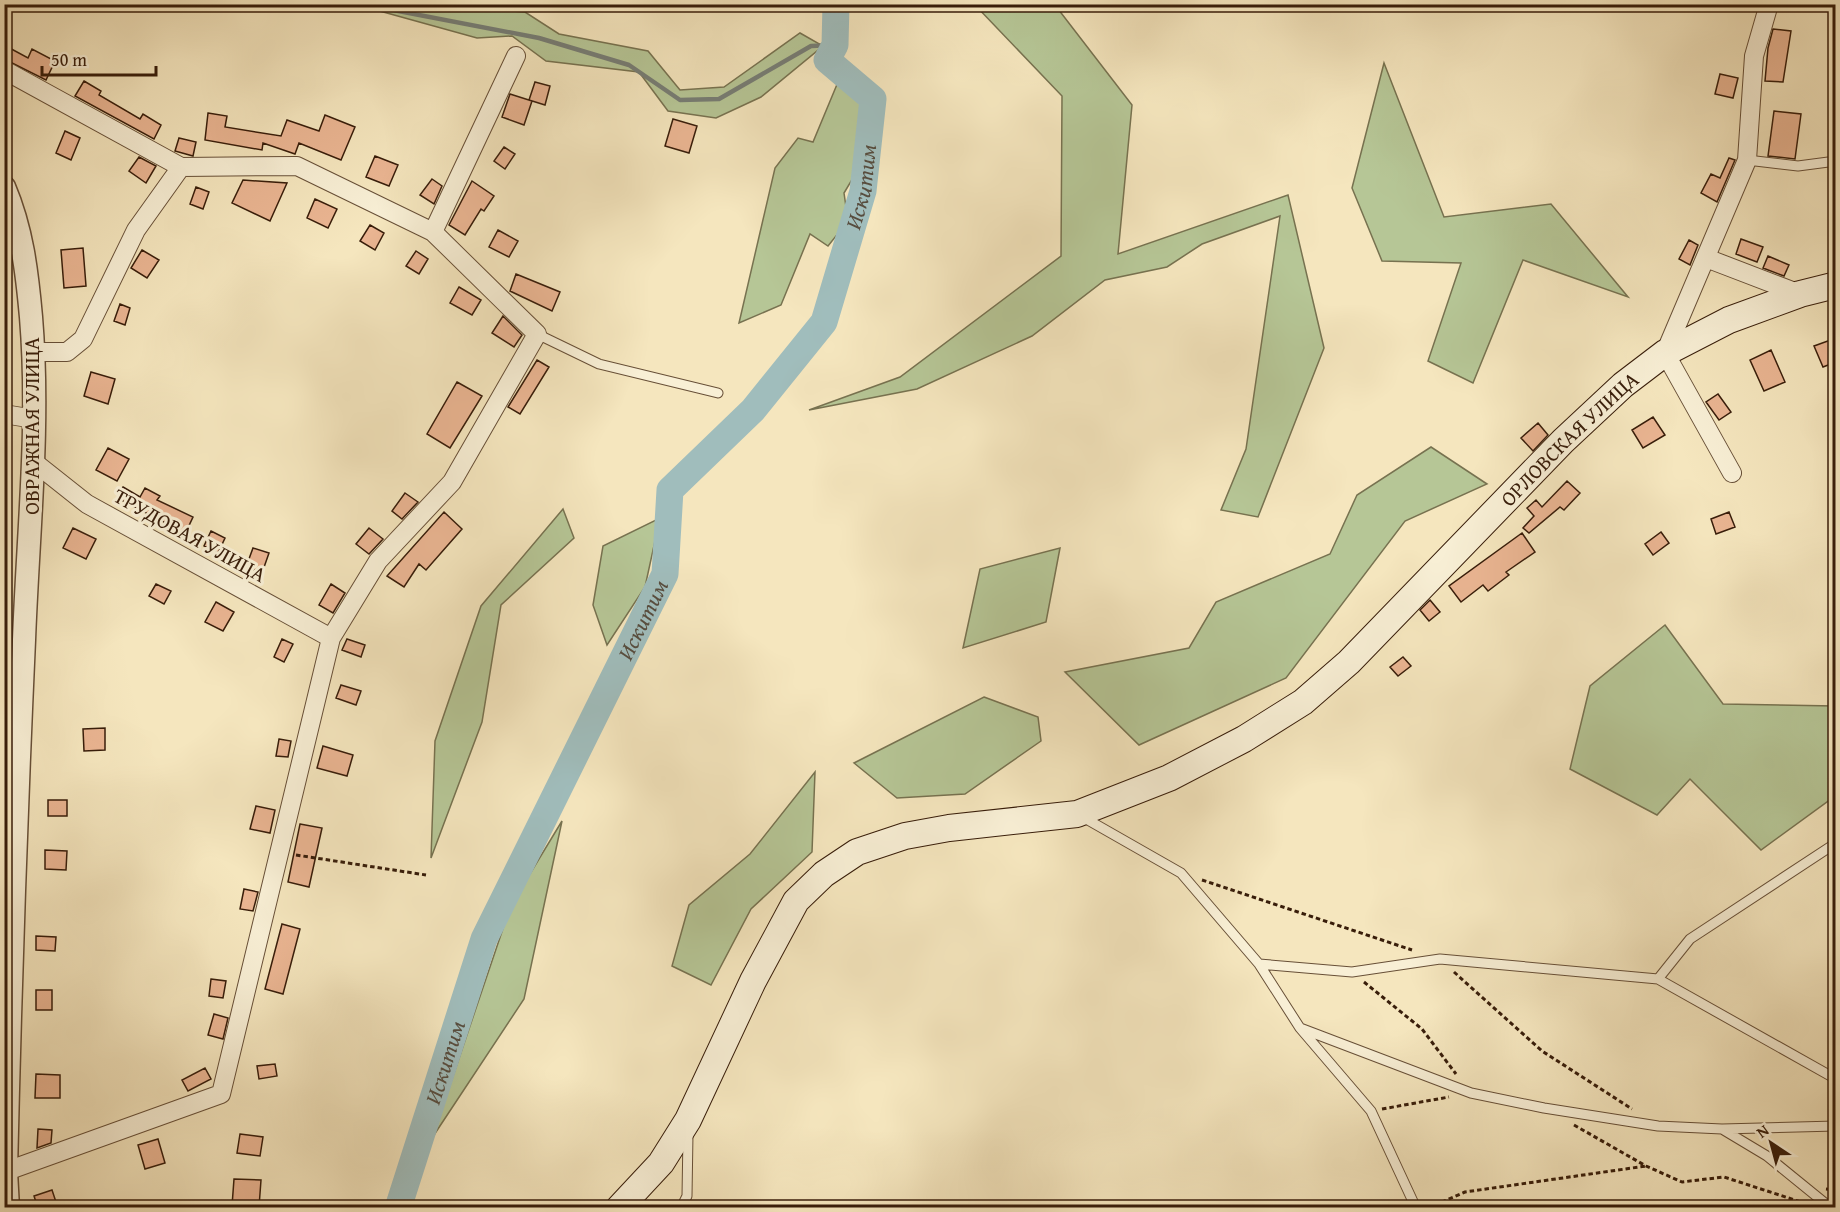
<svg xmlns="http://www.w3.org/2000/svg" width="1840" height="1212" viewBox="0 0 1840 1212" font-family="'Gentium Book Plus',serif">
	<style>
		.green { fill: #b6c696; stroke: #777250; stroke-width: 1.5 }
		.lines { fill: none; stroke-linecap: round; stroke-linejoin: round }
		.stream { stroke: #767d75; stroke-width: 4.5 }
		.river { stroke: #a0bdbc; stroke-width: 27 }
		.building { fill: #eab592; stroke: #381d0a; stroke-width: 1.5 }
		.service-casing { stroke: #674f37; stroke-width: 11 }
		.minor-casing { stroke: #674f37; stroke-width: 20 }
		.tertiary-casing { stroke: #674f37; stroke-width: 25 }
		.secondary-casing { stroke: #381d0a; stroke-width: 28 }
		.path { stroke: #381d0a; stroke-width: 3; stroke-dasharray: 4.5 3; stroke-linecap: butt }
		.service { stroke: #f8efd5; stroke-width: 9 }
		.minor { stroke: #f8efd5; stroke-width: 18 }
		.tertiary { stroke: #f8efd5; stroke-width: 22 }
		.secondary { stroke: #f8efd5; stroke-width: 26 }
		.labels { text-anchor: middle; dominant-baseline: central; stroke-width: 6; stroke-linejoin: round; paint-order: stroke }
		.street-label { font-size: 21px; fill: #381d0a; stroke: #f8efd5 }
		.water-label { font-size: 22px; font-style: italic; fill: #574d3f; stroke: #f8efd5 }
	</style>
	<rect width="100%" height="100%" fill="#f5e6be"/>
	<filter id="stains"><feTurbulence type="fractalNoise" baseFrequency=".00333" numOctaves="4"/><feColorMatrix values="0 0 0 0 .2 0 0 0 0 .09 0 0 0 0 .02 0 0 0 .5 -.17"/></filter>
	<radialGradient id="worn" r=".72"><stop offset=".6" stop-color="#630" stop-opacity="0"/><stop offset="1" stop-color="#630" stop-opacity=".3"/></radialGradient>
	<path class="green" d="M415 4 525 12 559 34 648 51 680 90 724 87 800 33 823 46 761 97 716 118 668 111 639 72 546 61 512 36 477 38 358 5Z
		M975 5H1055L1132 105 1118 254 1288 195 1324 348 1258 517 1221 510 1246 449 1280 216 1202 244 1167 267 1105 280 1032 336 917 389 809 410 900 377 1061 256 1062 96Z
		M1384 63 1444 217 1551 204 1628 297 1523 260 1473 383 1428 361 1461 263 1382 261 1352 188Z
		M838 82 863 105 859 168 844 193 848 221 828 246 810 234 781 305 739 323 775 168 798 138 813 142Z
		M1431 447 1487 484 1405 521 1286 678 1139 745 1065 672 1189 648 1216 602 1330 554 1357 495Z
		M563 509 574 538 501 605 482 722 431 858 435 741 481 606Z
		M660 518 645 587 607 645 593 605 603 546Z
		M1060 548 1046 622 963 648 980 569Z
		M1665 625 1723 704 1835 706V796L1761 850 1690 779 1657 815 1570 769 1590 686Z
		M984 697 1038 717 1041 741 965 794 897 798 854 763Z
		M815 772 812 852 751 909 711 985 672 966 689 905 750 854Z
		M562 821 524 999 432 1138 511 905Z"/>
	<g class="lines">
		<path class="stream" d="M362 4 539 38 629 65 680 100 719 99 811 46 835 45"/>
		<path class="river" id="s1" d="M398 1208 484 939 665 574 670 490 753 410 824 322 863 191 873 99 827 60 835 45 836 4"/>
	</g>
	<path class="building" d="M1773 29 1791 31 1783 82 1765 81 1768 48Z
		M4 45 28 58 32 49 55 61 46 80 4 59Z
		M1720 74 1738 78 1733 98 1715 94Z
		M84 81 101 91 99 95 140 119 143 114 161 125 154 139 75 96Z
		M535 82 550 86 545 105 529 100Z
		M510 94 532 101 524 125 502 117Z
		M1774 111 1801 114 1795 159 1768 156Z
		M208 113 227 116 225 127 281 136 287 120 319 131 325 115 355 127 341 160 299 143 295 154 263 143 262 150 205 140Z
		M673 119 697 126 689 153 665 146Z
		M65 131 80 138 71 160 56 153Z
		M179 138 196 142 193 156 175 151Z
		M504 147 515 154 505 169 494 161Z
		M375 156 398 165 389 186 366 177Z
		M139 157 156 166 146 183 129 171Z
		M1729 158 1735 160 1717 202 1701 193 1711 174 1720 178Z
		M432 179 442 186 434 204 420 195Z
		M243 180 287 183 270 221 232 203Z
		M472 181 494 196 484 211 481 209 465 235 449 225Z
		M196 187 209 192 203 209 190 204Z
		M315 199 337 209 328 228 307 218Z
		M370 225 384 233 375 250 360 241Z
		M498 230 518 241 509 257 489 247Z
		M1741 239 1763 247 1757 262 1736 254Z
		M1689 240 1698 245 1690 265 1679 259Z
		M83 248 86 286 64 288 61 250Z
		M142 250 159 260 147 278 131 268Z
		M416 251 428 259 419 274 406 266Z
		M1768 256 1789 265 1784 276 1763 268Z
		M516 274 560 292 552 311 510 291Z
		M459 287 481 300 472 315 450 303Z
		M120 304 130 308 125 325 114 321Z
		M503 316 522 335 514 347 492 333Z
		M1836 338V362L1823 367 1814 346Z
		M1771 350 1785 382 1764 391 1750 360Z
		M537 360 549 367 520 414 508 407Z
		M91 372 115 379 108 404 84 396Z
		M457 382 482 396 450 448 427 434Z
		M1718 394 1731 412 1719 420 1706 402Z
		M1653 417 1665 435 1643 448 1632 430Z
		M1538 423 1548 435 1533 451 1521 438Z
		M108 448 129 459 117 481 96 470Z
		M1567 481 1580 493 1564 510 1560 507 1529 533 1523 528 1534 516 1527 508 1536 500 1542 507Z
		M123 487 140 497 145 488 160 496 157 500 193 517 184 536 164 527 166 523 117 498Z
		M405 493 418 502 402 519 392 511Z
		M444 512 462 529 426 570 419 564 404 587 387 576Z
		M1729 512 1735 527 1716 534 1711 519Z
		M73 528 96 539 86 559 63 548Z
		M369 528 383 539 369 554 356 544Z
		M211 531 225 538 218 553 204 546Z
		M1661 532 1669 543 1653 555 1645 544Z
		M1522 533 1535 552 1506 572 1509 575 1488 591 1483 585 1461 602 1449 586Z
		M253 548 269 553 262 573 246 567Z
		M156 584 171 591 164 604 149 596Z
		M331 584 345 593 333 613 319 605Z
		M1430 600 1440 612 1429 621 1420 610Z
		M216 602 234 612 223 631 205 622Z
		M282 639 293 644 284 662 274 657Z
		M347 639 365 645 361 657 342 650Z
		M1403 657 1411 666 1398 676 1390 667Z
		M341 685 361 691 356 705 336 698Z
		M105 728V750L84 751 83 729Z
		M279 739 291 741 288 757 276 756Z
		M323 746 353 755 347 776 317 768Z
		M48 800H67V816H48Z
		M256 806 275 810 270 833 250 829Z
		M300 824 322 828 309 887 288 882Z
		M45 850 67 851 66 870 45 869Z
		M244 889 258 892 253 911 240 909Z
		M282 924 300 929 283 994 265 989Z
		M36 936 56 937 55 951 36 950Z
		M211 979 226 981 223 998 209 996Z
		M36 990H52V1010H36Z
		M214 1014 228 1018 223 1039 208 1035Z
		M275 1064 277 1076 259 1079 257 1066Z
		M205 1068 211 1079 188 1091 182 1080Z
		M36 1074 60 1075V1098H35Z
		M38 1129 52 1130 51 1143 37 1148Z
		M240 1134 263 1137 260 1156 237 1153Z
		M158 1139 165 1163 145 1169 138 1145Z
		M234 1179 261 1180 259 1207 232 1206Z
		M52 1190 56 1202 38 1208 34 1196Z"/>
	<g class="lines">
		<defs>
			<path id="service" d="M1747 160 1798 166 1836 161
				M537 334 599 364 718 393
				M1081 816 1181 873 1259 964 1300 1028 1371 1111 1416 1208
				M1259 964 1352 972 1440 959 1658 979 1690 939 1836 843
				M1658 979 1836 1079
				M1300 1028 1471 1093 1544 1108 1658 1126 1722 1129 1836 1126
				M1722 1129 1767 1156 1831 1208
				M681 1208 687 1196 688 1134"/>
			<path id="minor" d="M4 70 181 167 297 166 433 232 537 334 452 482 378 561 331 638 221 1094 4 1172
				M433 232 516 56
				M1706 258 1800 294
				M33 352H67L83 339 136 230 181 167
				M4 414 34 419
				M34 462 87 504 331 638
				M1732 473 1665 353 1747 160 1754 56 1769 4"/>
			<path id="tertiary" d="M4 187C22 229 27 272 31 317 40 425 28 532 24 640 16 817 10 994 6 1171L8 1208"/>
			<g id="secondary">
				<path id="s2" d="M619 1208 661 1163 688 1120 753 981 796 901 824 874 857 852 905 836 949 828 1077 814 1169 778 1244 739 1303 702 1349 662 1563 441 1623 385 1665 353 1729 320 1800 294 1836 285"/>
			</g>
		</defs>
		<use href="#service" class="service-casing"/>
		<use href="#minor" class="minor-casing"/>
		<use href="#tertiary" class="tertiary-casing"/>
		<use href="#secondary" class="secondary-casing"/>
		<path class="path" d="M296 855 426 875
			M1202 880 1412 950
			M1454 972 1542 1051 1632 1109
			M1364 982 1422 1029 1456 1074
			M1382 1109 1449 1097
			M1574 1125 1646 1166 1682 1182 1724 1177 1804 1203
			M1826 1189 1836 1190
			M1428 1208 1465 1192 1646 1166"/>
		<use href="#service" class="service"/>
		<use href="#minor" class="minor"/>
		<use href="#tertiary" class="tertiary"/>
		<use href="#secondary" class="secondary"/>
	</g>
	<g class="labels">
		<g class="street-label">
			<text transform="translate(31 426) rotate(-90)">ОВРАЖНАЯ УЛИЦА</text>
			<text stroke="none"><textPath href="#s2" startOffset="1287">ОРЛОВСКАЯ УЛИЦА</textPath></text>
			<text transform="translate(190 535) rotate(29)">ТРУДОВАЯ УЛИЦА</text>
		</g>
		<g class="water-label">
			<text stroke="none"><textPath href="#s1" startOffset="1143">Искитим</textPath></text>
			<text stroke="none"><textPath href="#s1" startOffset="639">Искитим</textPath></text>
			<text stroke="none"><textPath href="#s1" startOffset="153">Искитим</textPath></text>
		</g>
	</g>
	<rect width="1840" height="1212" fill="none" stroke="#f5e6be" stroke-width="24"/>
	<rect x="6" y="6" width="1828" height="1200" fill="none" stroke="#381d0a" stroke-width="3"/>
	<rect x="12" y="12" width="1816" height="1188" fill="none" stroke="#381d0a" stroke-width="1.5"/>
	<g transform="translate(1771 1143) rotate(324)" stroke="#f8efd5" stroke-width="4.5" paint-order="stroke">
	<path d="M0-4.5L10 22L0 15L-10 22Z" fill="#381d0a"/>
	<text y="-9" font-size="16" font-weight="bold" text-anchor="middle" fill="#381d0a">N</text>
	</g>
	<path d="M42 66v9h114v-9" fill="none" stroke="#381d0a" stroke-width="3"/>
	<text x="51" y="66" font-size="18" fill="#381d0a" stroke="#f8efd5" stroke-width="4.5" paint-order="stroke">50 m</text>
	<rect width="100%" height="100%" filter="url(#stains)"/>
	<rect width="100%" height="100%" fill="url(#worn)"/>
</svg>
